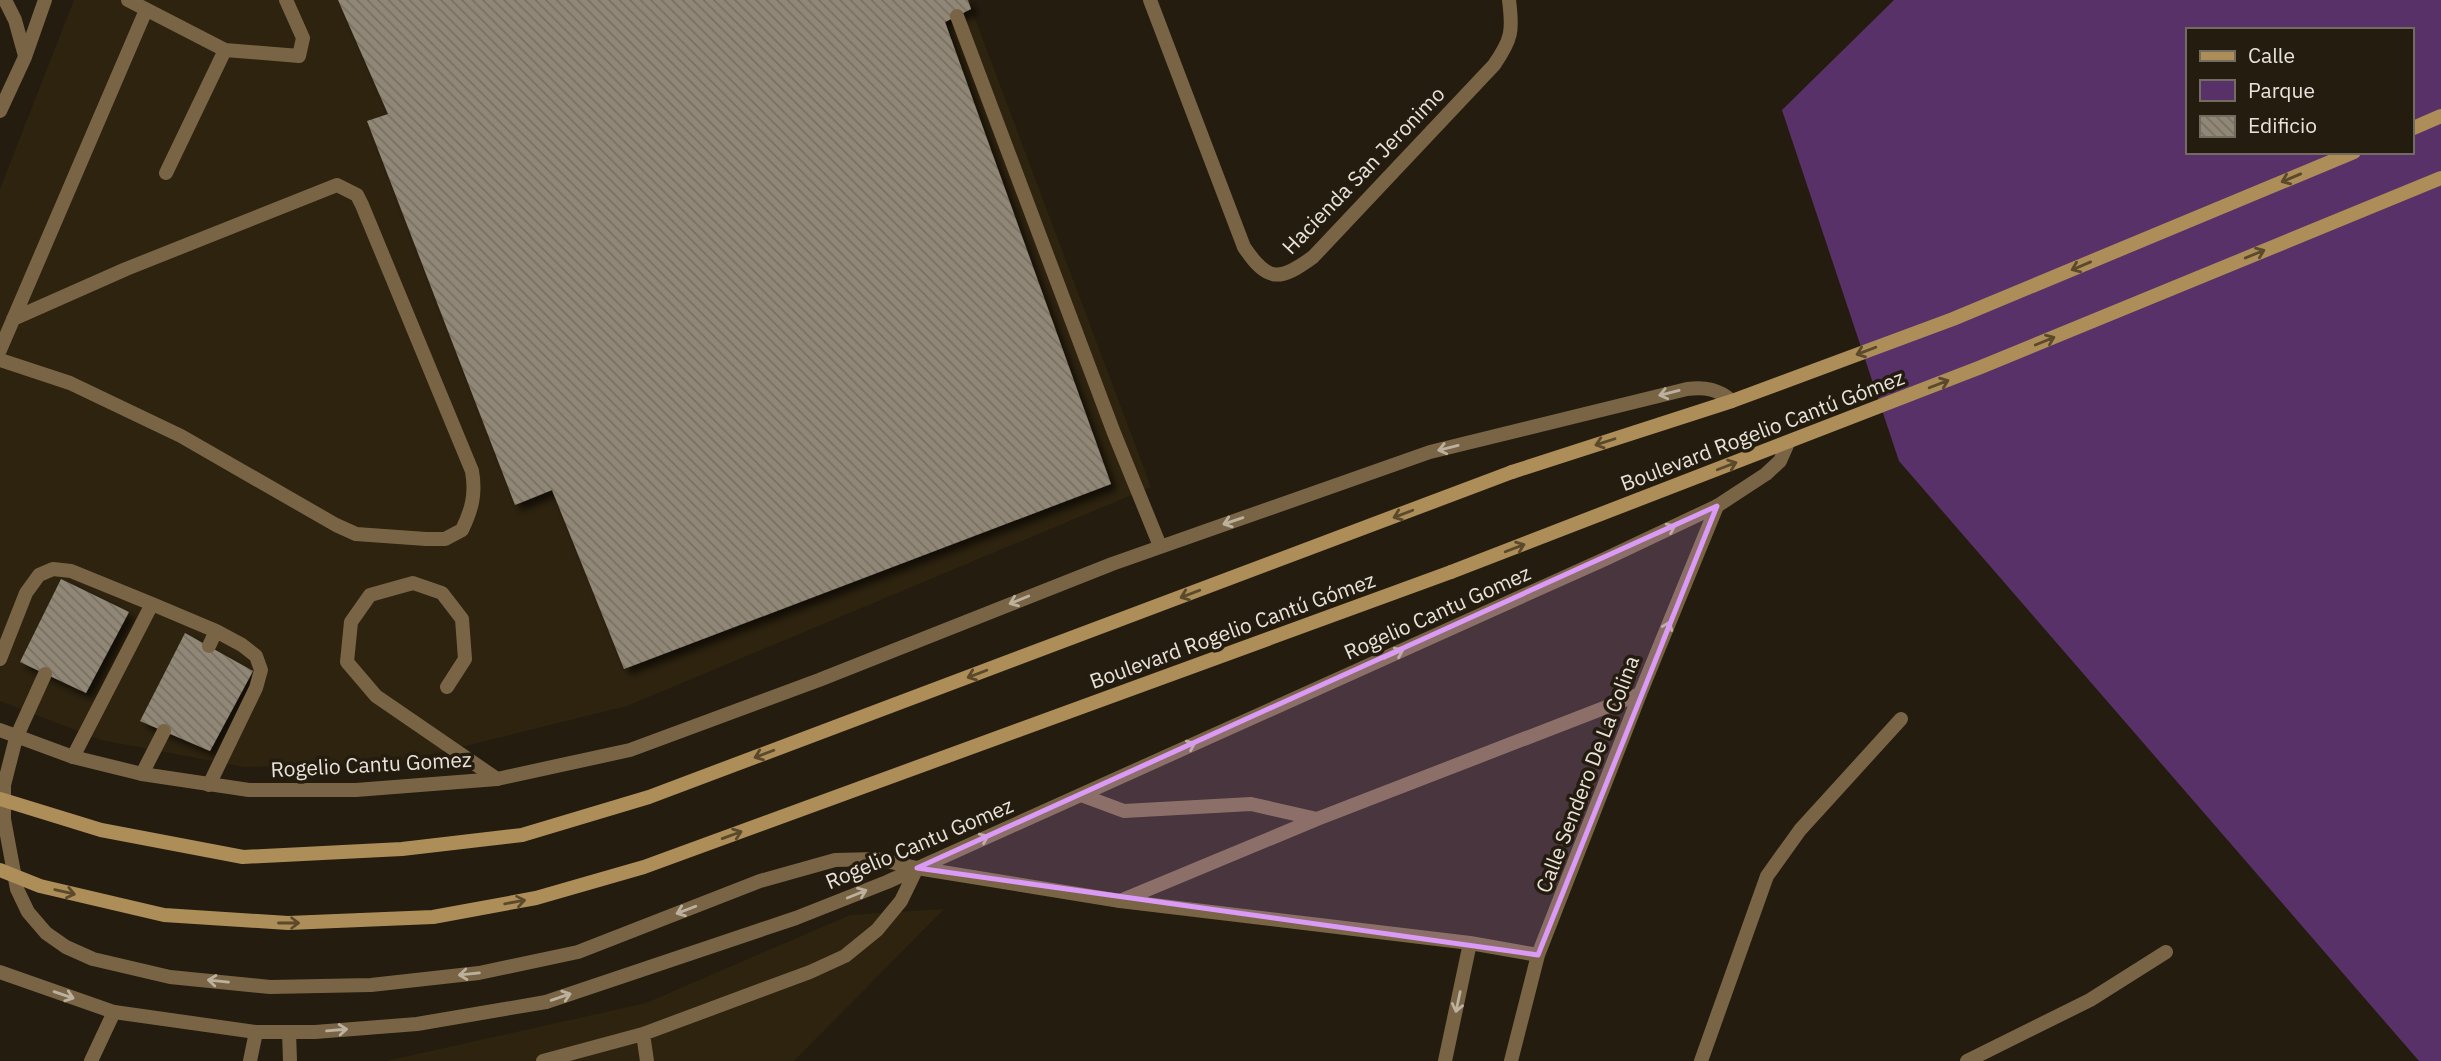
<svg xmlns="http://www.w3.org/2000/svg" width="2441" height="1061" viewBox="0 0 2441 1061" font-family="'IBM Plex Sans',sans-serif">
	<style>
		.built { fill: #2e230f }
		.park { fill: #593169; fill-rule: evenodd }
		.building { fill: url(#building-back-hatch); filter: url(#shadow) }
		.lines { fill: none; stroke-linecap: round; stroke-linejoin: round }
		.service { stroke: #796545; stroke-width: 14 }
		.minor { stroke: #796545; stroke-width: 14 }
		.tertiary { stroke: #796545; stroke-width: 14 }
		.secondary { stroke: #ad8d58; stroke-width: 14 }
		.secondary-bridge { stroke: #ad8d58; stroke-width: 14 }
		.oneway { stroke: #5b492c }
		.oneway2 { stroke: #bcb19f }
		.marked { fill: #da9af6; fill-opacity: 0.2; stroke: #da9af6; stroke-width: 5; stroke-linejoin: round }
		.labels { text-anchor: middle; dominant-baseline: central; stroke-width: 7; stroke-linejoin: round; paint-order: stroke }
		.street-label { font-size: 21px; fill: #e9e3db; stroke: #241c0f }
	</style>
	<defs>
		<pattern id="building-back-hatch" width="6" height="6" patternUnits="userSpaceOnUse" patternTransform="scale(1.75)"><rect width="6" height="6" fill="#918777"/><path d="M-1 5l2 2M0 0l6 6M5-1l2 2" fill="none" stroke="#777064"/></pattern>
		<filter id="shadow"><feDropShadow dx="6" dy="6" stdDeviation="3.5" flood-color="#0009"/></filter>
	</defs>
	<rect width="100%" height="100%" fill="#241c0f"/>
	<path class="built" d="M74 0H968L1151 487 627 706 397 763 244 767 101 740 0 701V189Z
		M944 909 794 1061H386L646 1003 850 915Z"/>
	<path class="park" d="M1894 0H2441V1061H2419L1899 461 1782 110ZM2187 30H2411V152H2187Z"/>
	<path class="building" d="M338 0H968L971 9 945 22 1111 484 624 669 552 490 515 505 367 121 388 114Z
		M61 579 129 612 86 693 20 662Z
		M185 633 253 671 210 751 140 721Z"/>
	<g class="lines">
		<path class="service" d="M128 0 225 50 299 56 303 38 286 0
			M957 16 1114 433 1160 546
			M166 173 225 50
			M0 350 146 10
			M0 360 70 383 181 436 336 525 356 534 426 539H445L462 530C472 509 476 494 472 471L362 205 357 195 337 185 126 269 13 319
			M209 646 216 631
			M0 659 26 593 39 575 53 569 71 571 152 604 216 631 242 645 256 656 261 670 256 688 209 785
			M447 687 465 659 462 619 442 593 413 583 370 595 351 622 347 662 376 696 497 779
			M16 738 45 674
			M73 757 152 604
			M142 774 164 731
			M1081 795 1124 811 1251 804 1317 819
			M1120 901 1317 819 1640 694
			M289 1032 290 1061
			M643 1034 647 1061
			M91 1061 114 1012
			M250 1061 256 1032
			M543 1061 643 1034 810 972 845 956 877 930 901 901 917 868"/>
		<path class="minor" d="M1150 0 1244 247C1268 283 1280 281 1313 257L1494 65C1512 39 1513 31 1509 0
			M917 868 1120 901 1470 943 1538 955
			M1445 1061 1470 943
			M1511 1061 1538 955 1640 694 1717 506
			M1701 1061 1767 876 1800 830 1901 719
			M1967 1061 2090 1000 2166 952"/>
		<path class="tertiary" d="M5 0 15 20 25 56
			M0 111 25 57 45 0
			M0 730 73 757 142 774 249 790H356L497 779 630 750 819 680 1112 564 1430 452 1687 389C1706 387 1718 389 1732 401
			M16 738 4 785V819L17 889 28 912 46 933 66 947 93 959 170 977 270 987 371 985 479 973 578 952 760 881 835 860 877 859 917 868
			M0 972 114 1012 256 1032H315L417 1024 546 1002 796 918 887 882 1605 559 1717 506 1766 474 1780 461 1788 443"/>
		<path class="secondary" d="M2411 129 2441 116
			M1512 472 1732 401 1953 319 2354 152
			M1451 572 1981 367 2441 178"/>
		<path class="secondary-bridge" d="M0 799 101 830 243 857 402 849 522 835 649 797 1512 472
			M0 870 40 886 164 915 288 923 433 917 536 898 644 867 1451 572"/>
	</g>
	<defs><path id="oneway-shaft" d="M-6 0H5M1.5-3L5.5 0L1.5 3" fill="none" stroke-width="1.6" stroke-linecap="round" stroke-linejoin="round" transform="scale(1.75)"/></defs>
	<g class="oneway">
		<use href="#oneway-shaft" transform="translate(2291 178) rotate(157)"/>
		<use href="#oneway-shaft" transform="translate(2255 254) rotate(-22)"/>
		<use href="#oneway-shaft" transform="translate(2081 266) rotate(157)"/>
		<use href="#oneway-shaft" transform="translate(2045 341) rotate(-22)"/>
		<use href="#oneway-shaft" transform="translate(1866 351) rotate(159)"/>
		<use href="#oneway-shaft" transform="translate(1939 384) rotate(-21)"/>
		<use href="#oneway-shaft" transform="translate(1605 442) rotate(162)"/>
		<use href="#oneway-shaft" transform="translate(1727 466) rotate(-21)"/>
		<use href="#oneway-shaft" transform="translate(1403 514) rotate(159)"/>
		<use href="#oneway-shaft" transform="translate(1515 548) rotate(-21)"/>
		<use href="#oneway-shaft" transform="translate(1190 594) rotate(159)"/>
		<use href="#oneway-shaft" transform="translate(977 674) rotate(159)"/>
		<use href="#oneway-shaft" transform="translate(764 754) rotate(159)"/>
		<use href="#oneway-shaft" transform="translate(732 835) rotate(-20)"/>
		<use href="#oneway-shaft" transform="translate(65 892) rotate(13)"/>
		<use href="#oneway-shaft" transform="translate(515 902) rotate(-10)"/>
		<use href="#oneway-shaft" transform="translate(289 923)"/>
	</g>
	<g class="oneway2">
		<use href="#oneway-shaft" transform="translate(1669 393) rotate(166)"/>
		<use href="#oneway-shaft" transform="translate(1448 448) rotate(166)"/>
		<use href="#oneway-shaft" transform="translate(1233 521) rotate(161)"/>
		<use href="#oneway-shaft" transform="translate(1666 530) rotate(-25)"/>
		<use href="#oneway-shaft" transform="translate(1019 600) rotate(158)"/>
		<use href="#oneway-shaft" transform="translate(1666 631) rotate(-68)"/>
		<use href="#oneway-shaft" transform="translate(1394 654) rotate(-24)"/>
		<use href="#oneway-shaft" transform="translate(1186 747) rotate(-24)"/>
		<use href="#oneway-shaft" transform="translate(979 840) rotate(-24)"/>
		<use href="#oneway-shaft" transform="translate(857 894) rotate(-22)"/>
		<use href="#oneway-shaft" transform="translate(686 910) rotate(159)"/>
		<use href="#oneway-shaft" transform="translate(469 974) rotate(174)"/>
		<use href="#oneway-shaft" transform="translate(218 981) rotate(-174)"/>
		<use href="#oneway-shaft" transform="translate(64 995) rotate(19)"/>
		<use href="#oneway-shaft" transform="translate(561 997) rotate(-19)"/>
		<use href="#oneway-shaft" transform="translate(1458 1002) rotate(102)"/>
		<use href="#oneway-shaft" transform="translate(337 1030) rotate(-5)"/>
	</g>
	<path class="marked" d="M1717 506 1538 955 917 868Z"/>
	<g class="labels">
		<g class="street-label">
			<text transform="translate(1363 170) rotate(-46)">Hacienda San Jeronimo</text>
			<text transform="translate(1762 430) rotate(-21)">Boulevard Rogelio Cantú Gómez</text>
			<text transform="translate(1437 612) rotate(-24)">Rogelio Cantu Gomez</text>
			<text transform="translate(1232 630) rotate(-20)">Boulevard Rogelio Cantú Gómez</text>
			<text transform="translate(371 764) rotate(-3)">Rogelio Cantu Gomez</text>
			<text transform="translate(1587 774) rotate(-69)">Calle Sendero De La Colina</text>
			<text transform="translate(919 843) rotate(-23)">Rogelio Cantu Gomez</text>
		</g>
	</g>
	<rect x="2186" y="28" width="228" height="126" fill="#241c0f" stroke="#736c61" stroke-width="2"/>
	<rect x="2200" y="51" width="35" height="10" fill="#ad8d58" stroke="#736c61" stroke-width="2"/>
	<text x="2248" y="63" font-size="21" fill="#e9e3db">Calle</text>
	<rect x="2200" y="80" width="35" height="21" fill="#593169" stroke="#736c61" stroke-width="2"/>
	<text x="2248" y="98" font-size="21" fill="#e9e3db">Parque</text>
	<rect x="2200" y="116" width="35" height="21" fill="url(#building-back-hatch)" stroke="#736c61" stroke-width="2"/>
	<text x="2248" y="133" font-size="21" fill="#e9e3db">Edificio</text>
</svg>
